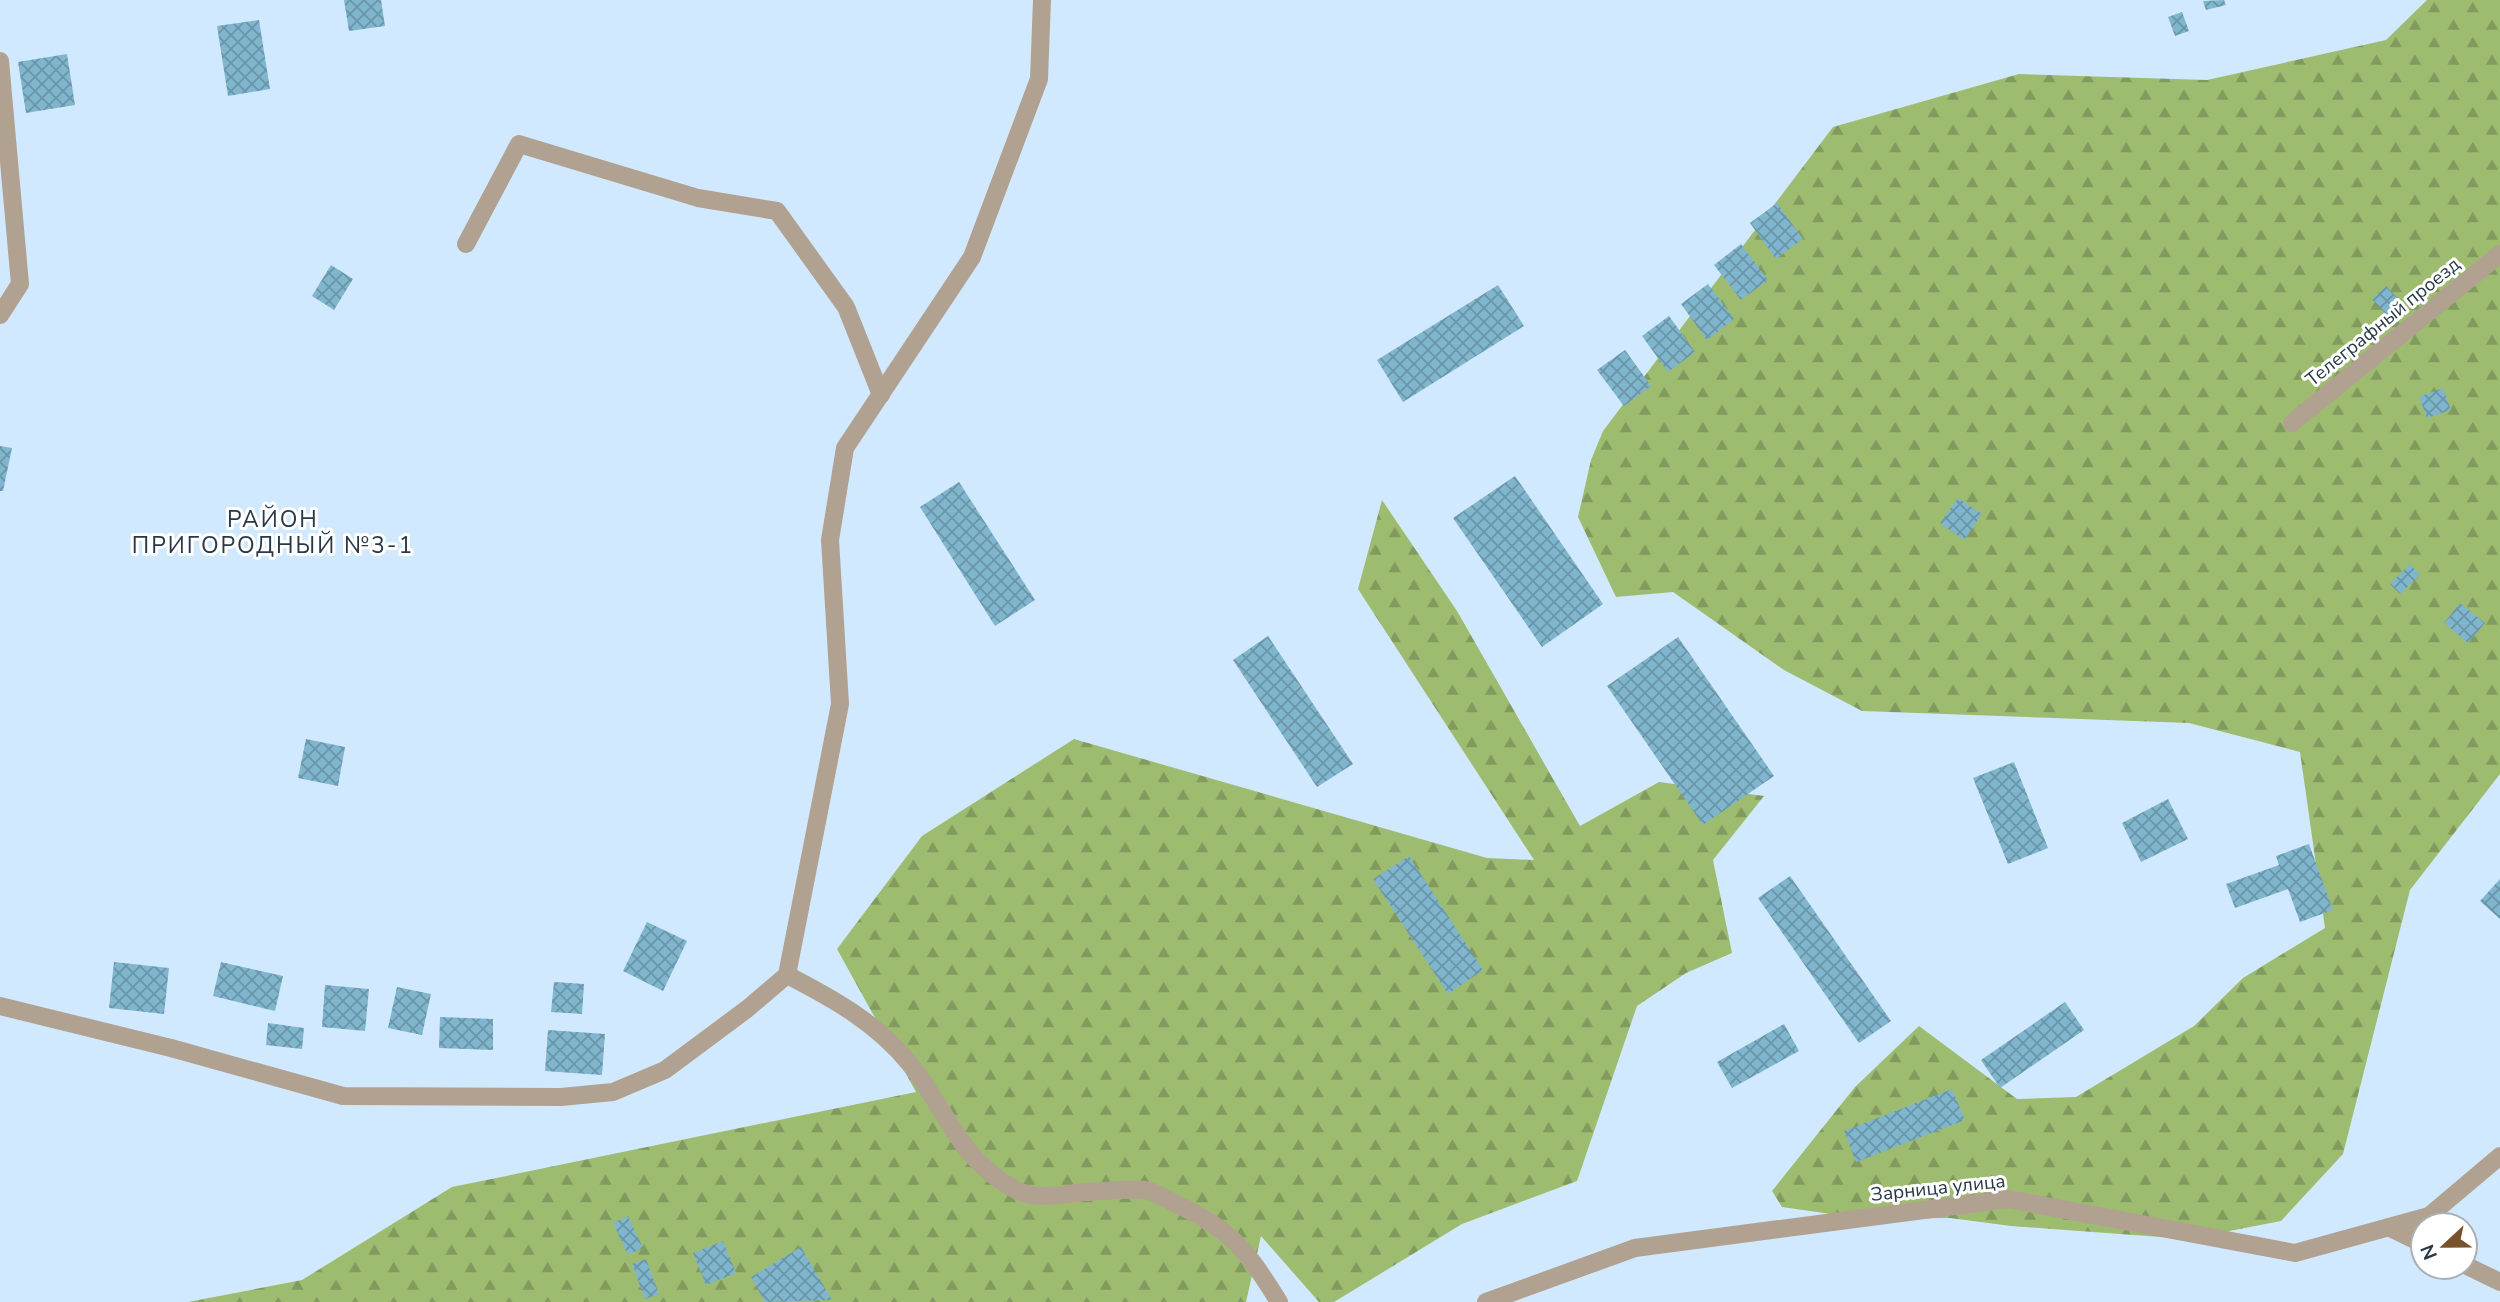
<svg xmlns="http://www.w3.org/2000/svg" width="2500" height="1302" viewBox="0 0 2500 1302" font-family="'Nunito Sans',sans-serif">
	<style>
		.forest { fill: url(#forest-firs) }
		.building { fill: url(#building-cross-hatch) }
		.lines { fill: none; stroke-linecap: round; stroke-linejoin: round }
		.lane { stroke: #b1a191; stroke-width: 18 }
		.street { stroke: #b1a191; stroke-width: 18 }
		.labels { text-anchor: middle; dominant-baseline: central; stroke-width: 6; stroke-linejoin: round; paint-order: stroke }
		.street-label { font-size: 19px; fill: #283846; stroke: #fff }
		.quarter-label { font-size: 23px; letter-spacing: 2px; fill: #283846; stroke: #fff }
	</style>
	<defs>
		<pattern id="forest-firs" width="22" height="20" patternUnits="userSpaceOnUse" patternTransform="scale(1.75)"><rect width="22" height="20" fill="#9ebc70"/><path d="M5 1l3.5 6h-7zM16 11l3.5 6h-7z" fill="#819a5e"/></pattern>
		<pattern id="building-cross-hatch" width="8" height="8" patternUnits="userSpaceOnUse" patternTransform="scale(1.75)"><rect width="8" height="8" fill="#80b6cd"/><path d="M0 0l8 8M0 8l8-8" fill="none" stroke="#6995a8"/></pattern>
	</defs>
	<rect width="100%" height="100%" fill="#d1e9ff"/>
	<path class="forest" d="M2427 0H2500V774L2410 890 2343 1154 2281 1221 2188 1239 2011 1226 1950 1218 1866 1219 1782 1207 1772 1191 1855 1087 1919 1026 2017 1099 2076 1097 2194 1026 2243 978 2325 928 2300 752 2189 723 1862 711 1784 670 1673 592 1616 597 1578 517 1591 460 1603 431 1833 127 2019 74 2207 80 2386 40Z
		M1382 500 1457 611 1580 826 1659 782 1764 796 1713 860 1732 953 1686 973 1637 1006 1577 1181 1462 1224 1334 1302H1319L1261 1236 1246 1302H188L302 1280 452 1187 916 1092 837 949 922 836 1074 739 1487 858 1534 860 1358 589Z"/>
	<path class="building" d="M344 0H381L385 26 349 31Z
		M2224 0 2226 5 2206 10 2203 1Z
		M2182 12 2189 31 2175 36 2168 17Z
		M259 20 270 89 228 96 217 26Z
		M67 54 75 105 26 113 18 62Z
		M1777 203 1803 239 1776 259 1750 223Z
		M1741 244 1768 280 1741 300 1714 265Z
		M331 265 353 279 334 310 312 296Z
		M1708 284 1734 319 1707 340 1681 304Z
		M1498 285 1524 326 1403 402 1377 360Z
		M2386 286 2409 310 2395 324 2372 299Z
		M1669 316 1695 352 1668 372 1642 336Z
		M1625 350 1651 386 1624 406 1597 370Z
		M2443 388 2451 410 2427 418 2419 397Z
		M0 446 12 448 3 491H0Z
		M1515 476 1603 604 1542 647 1453 518Z
		M959 482 1035 600 995 626 920 507Z
		M1958 498 1982 514 1964 540 1940 523Z
		M2410 564 2420 575 2400 594 2390 584Z
		M2460 603 2485 623 2468 643 2444 623Z
		M1268 636 1353 764 1317 787 1233 660Z
		M1678 637 1774 776 1703 825 1607 686Z
		M306 739 345 747 338 786 298 778Z
		M2014 762 2048 848 2008 864 1973 778Z
		M2168 799 2188 839 2141 862 2122 823Z
		M2309 844 2333 910 2300 922 2288 889 2235 908 2226 884 2279 865 2276 856Z
		M1409 856 1483 970 1448 994 1373 879Z
		M1790 876 1891 1021 1859 1043 1758 898Z
		M2500 879V919L2480 901Z
		M647 922 687 941 663 991 623 971Z
		M114 962 169 968 164 1014 109 1008Z
		M221 962 283 976 275 1011 213 996Z
		M554 982 584 984 582 1014 551 1012Z
		M325 985 369 989 365 1031 322 1027Z
		M397 987 431 994 422 1035 388 1028Z
		M2065 1002 2084 1030 2000 1088 1981 1060Z
		M440 1017 493 1019V1050L439 1048Z
		M268 1023 304 1028 302 1049 266 1045Z
		M1784 1024 1799 1051 1732 1088 1717 1062Z
		M548 1030 605 1034 602 1075 545 1071Z
		M1952 1089 1965 1120 1856 1162 1844 1131Z
		M628 1216 643 1248 628 1255 613 1223Z
		M723 1241 736 1273 706 1285 693 1253Z
		M801 1247 832 1300 765 1302 751 1277Z
		M646 1259 659 1294 645 1299 632 1264Z"/>
	<g class="lines">
		<path class="lane" d="M466 244 519 144 698 198 777 211 846 307 881 395
			M787 975C832 998 877 1023 910 1064 947 1110 957 1157 1014 1189 1035 1201 1063 1194 1086 1192 1105 1191 1126 1189 1145 1190 1154 1191 1165 1198 1174 1203 1231 1229 1246 1249 1279 1302"/>
		<path class="street" d="M0 61 20 284 0 315
			M2292 423 2500 254
			M0 1006 171 1048 343 1096 561 1097 613 1092 665 1070 747 1009 787 975 840 704 830 540 845 448 972 257 1039 79 1042 0
			M2388 1227 2423 1244
			M2465 1265 2500 1282
			M1486 1302 1635 1248 2008 1199 2295 1253 2429 1216 2500 1156"/>
	</g>
	<g class="labels">
		<g class="street-label">
			<text transform="translate(2383 322) rotate(-39)">Телеграфный проезд</text>
			<text transform="translate(1938 1188) rotate(-6)">Зарница улица</text>
		</g>
		<g class="quarter-label">
			<text x="273" y="519">РАЙОН<tspan x="273" dy="26">ПРИГОРОДНЫЙ №3-1</tspan></text>
		</g>
	</g>
	<g transform="translate(2444 1246) rotate(248)"><circle r="33" fill="#ffffff" stroke="#a9afb5" stroke-width="2"/>
	<path d="M0-5L12 26L0 18L-12 26Z" fill="#77532d"/>
	<text y="-10" font-size="19" font-weight="bold" text-anchor="middle" fill="#283846">N</text>
	</g>
</svg>
